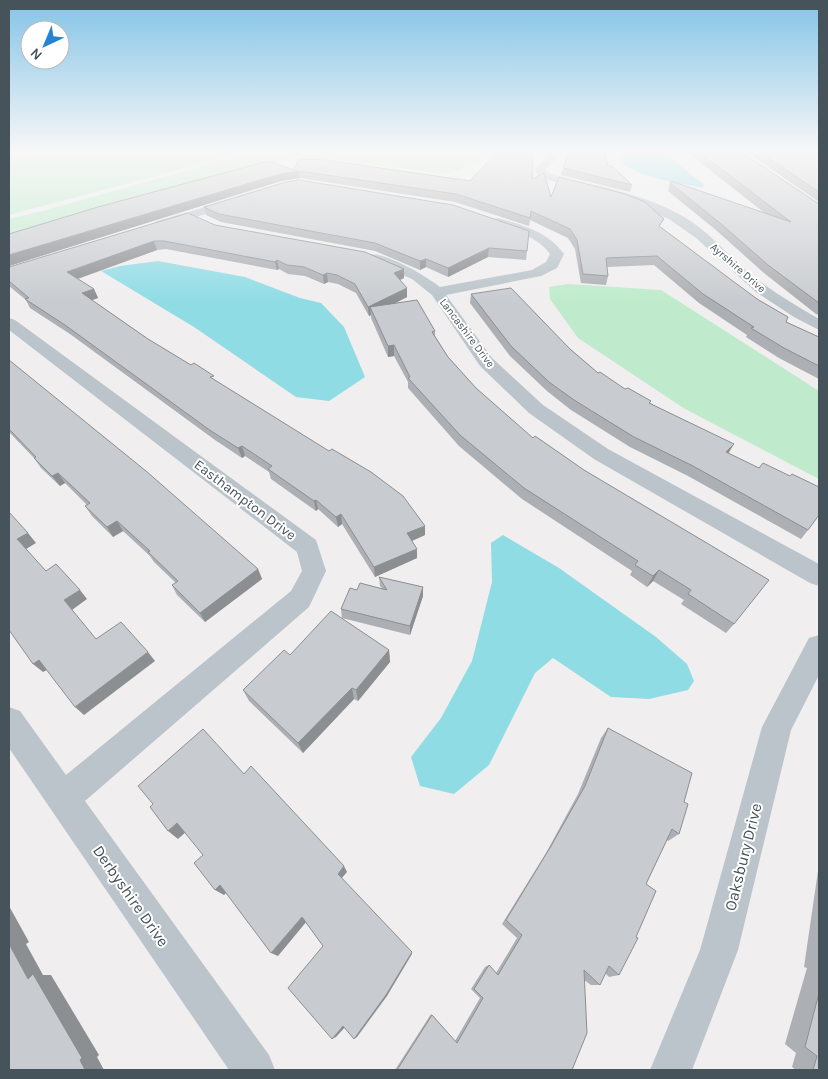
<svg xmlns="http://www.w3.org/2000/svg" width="828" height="1079" viewBox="0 0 828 1079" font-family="Karla,sans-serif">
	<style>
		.green { fill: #bfebcc }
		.water { fill: #8fdce5 }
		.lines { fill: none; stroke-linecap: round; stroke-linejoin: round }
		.minor { fill: #bac4ca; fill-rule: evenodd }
		.wall { fill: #acafb3 }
		.shaded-wall { fill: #8c8f92 }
		.building { fill: #c8ccd0; stroke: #8c8f92 }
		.labels { text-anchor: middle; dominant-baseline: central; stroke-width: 4; stroke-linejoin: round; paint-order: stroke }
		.far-street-label { font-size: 11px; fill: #47535a; stroke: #fff }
		.street-label { font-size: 14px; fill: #47535a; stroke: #fff }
		.near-street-label { font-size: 16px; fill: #47535a; stroke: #fff }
	</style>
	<rect width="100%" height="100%" fill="#f0eeee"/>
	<path class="green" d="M12 152H245L9 215V154Z
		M253 152H487C483 164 455 172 443 174L325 158 297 157 9 234V219L46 210Z
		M568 284 661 290 819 391V479L685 409 578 338 550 299 549 287Z"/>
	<path class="water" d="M621 152H664L704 185 702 188C676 182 645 179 623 164Z
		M158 261 245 277 300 298 321 303 344 327 365 377 329 401 296 397 194 327 101 271 120 266Z
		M503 535 559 568 656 637 687 664 694 681 688 690 649 699 611 697 553 658 535 673 489 765 454 794 420 786 411 757 441 718 472 661 492 582 491 543Z"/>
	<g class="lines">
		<path class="minor" d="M548 152H558L555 160 545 170 553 175C597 186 646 194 686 218 710 233 728 255 749 273 771 291 795 305 819 319V330L794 317 756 292 696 238 669 219 624 200 545 179 537 175 535 169 546 157Z
			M236 198 240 199 242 201 240 203 161 228 155 224 157 221Z
			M498 218C523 225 548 232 564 254L557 268 541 276 446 295 492 358 543 405 608 449 819 564V586L810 583 594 459 529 413 480 366 432 295 412 279 369 261 367 258 369 255C385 251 427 277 440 287L532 270 546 262 550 254C537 236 514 231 494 225L492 222 494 219Z
			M9 318 15 320 316 540 326 571 309 607 85 801 269 1055 275 1070H229L9 748V707L20 711 66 775 291 591 302 571 297 552 9 330Z
			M819 635V675L791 730 738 950 692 1070H650L700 950 762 727 809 638Z"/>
	</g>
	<path class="wall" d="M687 152H741L819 204V315L816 314 764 273 717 231 668 191 670 183 766 214Z
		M747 152H819V202Z
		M608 166 632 185 630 192 561 175 563 168Z
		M294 170 470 181 532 179 551 197 662 228 786 322 819 337V379L779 358 746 337 747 335 699 303 654 265 607 267 608 276 606 285 581 283 575 249 568 238 530 220 529 226 455 202 300 178 281 181 9 266V234Z
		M204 207 527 251 526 260 488 257 448 277 426 267 420 270 375 251 221 222 206 215Z
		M215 225 404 278 400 280 407 297 394 304 435 331V336L448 357 476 388 734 624 726 633 681 604 684 600 653 581 647 587 630 575 632 571 522 499 459 446 408 388V382L394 356 388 357 371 318V315L369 316 356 293 338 284 328 282 324 284 305 276 288 274 279 269 277 270 166 249 157 250 78 279 94 289 98 298 92 300 148 339 215 380 425 535 412 541 417 558 375 577 342 524 338 527 318 509 316 511 271 479 269 472 245 456 242 458 215 440 70 334 30 308 26 300 9 286V267Z
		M471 294 570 349 598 373 625 389 651 401 650 403 728 453 808 530 801 539 688 476 630 447 571 410 547 391 510 356 470 303Z
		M9 360 258 569 262 579 205 622 177 595 172 585 176 583 154 562 150 556 123 531 113 537 92 516 85 506 87 505 65 483 60 486 41 468 34 458 9 432Z
		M379 577 423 587V596L410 635 342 618 341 609 357 590 382 588 380 586Z
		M389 650 390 662 358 701 354 699 303 753 249 701 243 690 290 655Z
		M608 728 684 802 679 834 668 841 667 840 646 884 619 975 609 977 605 973 600 985H591L584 980 572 1070H395L431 1014 455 1041 480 998 471 989 485 967 489 965 496 973 517 938 502 924 546 853 578 794 601 738Z
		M819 864V1070H796L792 1067 796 1053 785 1044 807 968 804 967Z"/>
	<path class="shaded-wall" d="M299 171 300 178 281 181 9 266V255L280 174Z
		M154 241 157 250 71 281 67 272Z
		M489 248 488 257 448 277V268Z
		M426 259V267L420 270V261Z
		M277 260 279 269 277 270 275 262Z
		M404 269V278L395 282 394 273Z
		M327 273 328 282 324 284 323 275Z
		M407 288V297L373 314 370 307 371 315 369 316 368 307Z
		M94 289 98 298 86 302 82 293Z
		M394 345V356L388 357V346Z
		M734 444 728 454 726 452Z
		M242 446 245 456 242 458 238 448Z
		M58 473 65 483 60 486 52 476Z
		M316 500 318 509 316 511 314 501Z
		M341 514 342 524 338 527 336 517Z
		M117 521 123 531 113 537 107 527Z
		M425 526V535L407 543V533Z
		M28 533 36 543 26 549 17 539Z
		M417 549V558L375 577 374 567Z
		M258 569 262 579 205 622 200 613Z
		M659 570 653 581 647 587 653 576Z
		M423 587V596L410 635V626Z
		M80 590 87 599 72 610 64 600Z
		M389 650 390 662 358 701 356 690Z
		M148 652 155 661 84 715 75 707Z
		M39 660 49 669 43 672 33 664Z
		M352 688 354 699 303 753 298 743Z
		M177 823 187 831 178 839 168 831Z
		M344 866 347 872 341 879 338 874Z
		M220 885 229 890 224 895 215 890Z
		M9 906 29 942 26 944 43 975H51L99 1055 97 1057 104 1070H85L28 979 9 944Z
		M302 917 307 921 278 956 271 953Z
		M412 952V954L387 996 357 1037 354 1039Z
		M347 1025 336 1037 332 1039 343 1026Z"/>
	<path class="building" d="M497 152H533L532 179 544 173 551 197 559 177 625 194 645 202 664 219 659 226 757 299 788 317 786 322 819 337V366L784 348 751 328 754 327 703 294 657 256 606 258 608 276 583 274 577 240 570 229 531 211 530 218 456 194 299 171 280 174 9 255V234L98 207 268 161 294 170 299 159 325 160 470 181Z
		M569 152H604L608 166 613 167 632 185 563 168Z
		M699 152H741L819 204V303L768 265 720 223 670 183 671 181 791 222Z
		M760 152H819V192Z
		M299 180 453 205 529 231 527 251 489 248 448 268 426 259 420 261 375 243 219 214 204 207 286 182Z
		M188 213 215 225 365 252 404 269 394 273 407 288 368 307 355 284 337 275 327 273 323 275 304 267 287 265 277 260 275 262 164 241H154L67 272 94 289 82 293 148 339 191 365 194 363 214 376 210 377 329 451 332 449 371 472 403 496 425 526 407 533 417 549 374 567 341 514 336 517 316 500 314 501 268 469 272 466 242 446 238 448 211 431 65 325 25 299 29 298 9 281V267Z
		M511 288 570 349 598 373 600 372 625 389 628 388 651 401 649 403 734 444 726 452 759 468 763 463 790 476 792 474 819 487V515L808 530 693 466 634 437 574 400 549 382 511 346 471 294Z
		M417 300 435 331 432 332 448 357 476 388 533 438 535 436 584 470 769 580 734 624 688 594 691 590 659 570 653 576 635 565 638 561 524 488 460 435 408 378 410 377 394 345 388 346 370 307Z
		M9 360 146 471 258 569 200 613 172 585 178 581 148 552 150 551 117 521 107 527 85 506 90 503 58 473 52 476 34 458 36 457 9 429Z
		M9 512 28 533 17 539 46 571 56 564 80 590 64 600 96 639 121 622 148 652 75 707 39 660 33 664 9 630Z
		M379 577 423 587 410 626 341 609 350 588 357 590 360 583 387 590Z
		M331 611 389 650 356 690 352 688 298 743 243 690 284 650 290 655Z
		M608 728 692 773 684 802 688 804 679 834 672 829 646 884 656 891 636 937 638 938 619 975 609 966 600 985 584 970 587 1033 572 1070H397L432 1015 457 1043 483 998 474 989 489 965 498 975 522 935 506 920 551 846 585 786Z
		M203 729 244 774 251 766 344 866 338 874 412 952 386 995 354 1039 343 1026 332 1039 288 988 323 946 302 917 271 953 220 885 215 890 194 863 203 855 177 823 168 831 150 807 153 804 138 786Z
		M9 944 28 979 33 974 82 1058 80 1060 85 1070H9Z
		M819 993V1070H813L817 1056 805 1047Z"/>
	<linearGradient id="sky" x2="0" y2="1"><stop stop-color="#84c4e7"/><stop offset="0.5" stop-color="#f8f7f7"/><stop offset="1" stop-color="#f8f7f7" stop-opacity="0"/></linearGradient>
	<rect width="828" height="303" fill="url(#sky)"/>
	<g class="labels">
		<g class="far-street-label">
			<text transform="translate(738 268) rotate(41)">Ayrshire Drive</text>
			<text transform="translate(467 333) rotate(53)">Lancashire Drive</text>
		</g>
		<g class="street-label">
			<text transform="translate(245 500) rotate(37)">Easthampton Drive</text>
		</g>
		<g class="near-street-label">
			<text transform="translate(743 857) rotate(-76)">Oaksbury Drive</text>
			<text transform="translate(131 896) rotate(55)">Derbyshire Drive</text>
		</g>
	</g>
	<rect width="828" height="1079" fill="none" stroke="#47535a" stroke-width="20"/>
	<g transform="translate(45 45) rotate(224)"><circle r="24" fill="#ffffff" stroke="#b5babd"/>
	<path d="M0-4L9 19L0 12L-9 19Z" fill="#2682d2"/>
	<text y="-8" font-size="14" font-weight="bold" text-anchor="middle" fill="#47535a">N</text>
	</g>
</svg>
